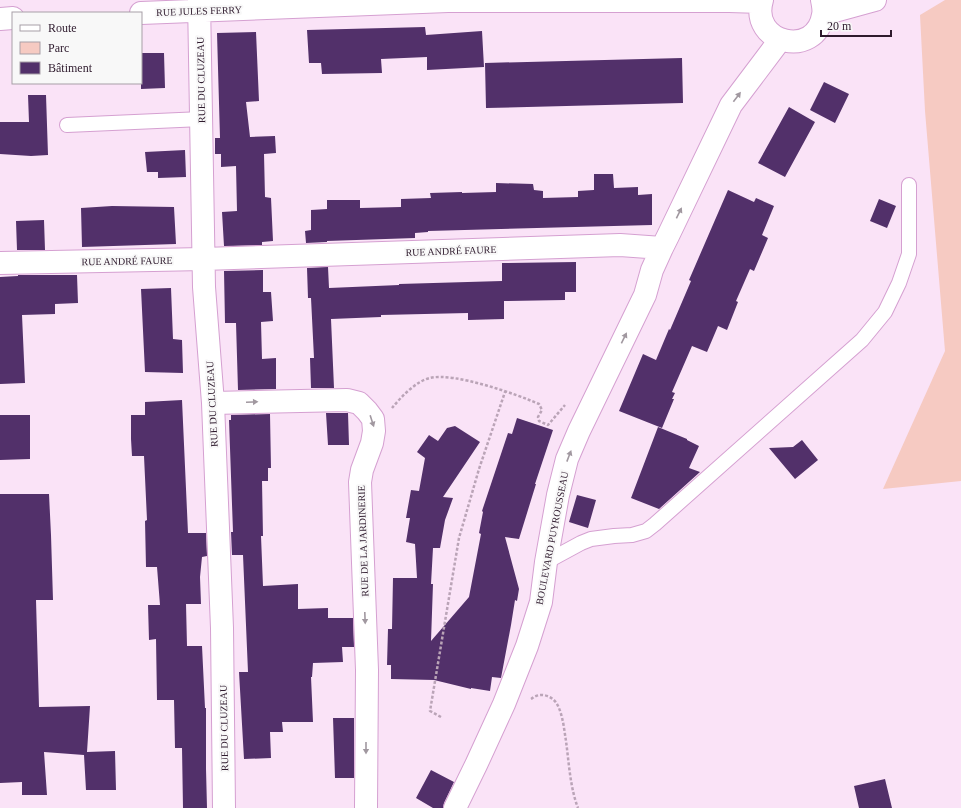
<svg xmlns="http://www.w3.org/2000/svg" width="961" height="808" viewBox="0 0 961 808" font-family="Georgia,serif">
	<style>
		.green { fill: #f6cac2 }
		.building { fill: #52306a }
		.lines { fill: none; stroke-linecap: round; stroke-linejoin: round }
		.lane-casing { stroke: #d5a0d1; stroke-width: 16 }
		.street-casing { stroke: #d5a0d1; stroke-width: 24 }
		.path { stroke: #baa4b7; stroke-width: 2.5; stroke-dasharray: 3 2; stroke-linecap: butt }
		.lane { stroke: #fff; stroke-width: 14 }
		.street { stroke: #fff; stroke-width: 22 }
		.oneway { fill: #a198a0 }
		.labels { text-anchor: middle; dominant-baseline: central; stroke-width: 4; stroke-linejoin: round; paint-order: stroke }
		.street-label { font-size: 10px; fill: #2e1a2d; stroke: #f8f8f8 }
	</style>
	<rect width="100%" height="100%" fill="#fae3f7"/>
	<path class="green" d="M945 0H961V481L883 489 945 351 925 111 920 15Z"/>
	<path class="building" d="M425 27 426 35 482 31 484 67 427 70V57L381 59 382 73 322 74 321 63H309L307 30Z
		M256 32 259 101 246 102 250 137 275 136 276 153 264 154 265 197 271 198 273 241 262 242V245L224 246 222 212 237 211 236 166 221 167V154H215V138H220L217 33Z
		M141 53H164L165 88 141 89Z
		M682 58 683 103 486 108 485 63Z
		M824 82 849 94 835 123 810 110Z
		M28 95H46L48 155 31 156 0 154V122H29Z
		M789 107 815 122 785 177 758 163Z
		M185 150 186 177 158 178V172H147L145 152Z
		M594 174H613L614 188 638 187V195L652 194V225L428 231V232L415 233V238L327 241V242L306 243 305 231 311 230V210L327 209V200H360V208L401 207V199L431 198 430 193 462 192V193L496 192V183L533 184 534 190 543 191V198L578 197V191L594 190Z
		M728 190 754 202 756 198 774 206 762 235 768 238 754 271 750 269 736 301 738 302 727 330 718 326 707 352 692 346 672 392 675 393 672 399H674L662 428 619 411 643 354 656 360 669 329 670 330 691 281 689 280Z
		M879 199 896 206 887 228 870 221Z
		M112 206 174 207 176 244 82 247 81 208Z
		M44 220 45 250H17L16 221Z
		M576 262V292H565V300L504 301V319L468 320V313L381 315V317L331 319 334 388H311L310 358H314L311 298H308L307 268 328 267 329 288 399 285V284L502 281V263Z
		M263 270V292H271L273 321 261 322 262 359 276 358V389L238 390 236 323H225L224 271Z
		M18 275H77L78 303 55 304V314L22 315 25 383 0 384V277L18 276Z
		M171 288 173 339 182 340 183 373 145 372 141 289Z
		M182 400 188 533H206L207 556 202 557 200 577 201 604H186L187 646H202L205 708H206V769L207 808H183L182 748H175L174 700H157L156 639 149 640 148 605H160L157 567H146L145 521 147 520 144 456H132L131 439V415H145V402Z
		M326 413H348L349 445H328Z
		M270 414 271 468H268V481H262L263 536H261L263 586 298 584V609L328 608V618H353L354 647H342L343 662 313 663 312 677H311L313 722H282L283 732H270L271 758 244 759 239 672H248L243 555H232L231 532H233L229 420H231V415Z
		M0 415H30V459L0 460Z
		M517 418 553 430 535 484H536L519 539 505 537 519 589 517 601 515 600 511 625 501 678 492 677 490 691 471 688V689L434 680 391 679V665H387L388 629H392L393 578H417L415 544 406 542 410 518H406L411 490 419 491 425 458 417 452 429 435 438 441 447 428 455 426 480 442 443 497 453 498 445 520 440 548H433L431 584H433L431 641 469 597 481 534 479 533 483 512 482 511 508 433 512 434Z
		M658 427 687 439V440L699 446 689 468 700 472 659 509 631 498Z
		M802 440 818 460 795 479 769 448 793 447Z
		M0 494H49L51 535 53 600H36L39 707 90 706 87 752 115 751 116 790H86L84 755 44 752 47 795H22V782L0 783Z
		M577 495 596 500 588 528 569 522Z
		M333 718H354V778H335Z
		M431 770 454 782 444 803 443 808H433L416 798Z
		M885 779 892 808H859L854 786Z"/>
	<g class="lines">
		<defs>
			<path id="lane" d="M67 125 202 119
				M546 562 581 543 591 539 614 536 632 535 646 531 655 524 862 340 885 312 899 283 909 254V185"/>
			<path id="street" d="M199 0 204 287 213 403 222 628 224 808
				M762 0C749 44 816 59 823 15 824 11 823 5 822 0
				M141 13 448 1H729L761 2
				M824 14 875 0
				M0 19 13 18
				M0 263 204 259 620 245 662 248
				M213 403 347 400 359 403 367 411 373 419 374 431 372 443 362 470 360 482 367 670 366 808
				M455 808 476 765 504 704 527 646 541 602 546 562 558 495 567 459 579 431 645 295 652 270 662 248 668 236 731 105 780 40"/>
		</defs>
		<use href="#lane" class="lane-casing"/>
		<use href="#street" class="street-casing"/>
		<path class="path" d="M392 408C401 397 416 381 430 378 454 372 516 394 539 404L542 410 538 417 539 421 548 425 565 405
			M531 699C533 698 534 696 536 696 544 693 553 697 557 704 563 715 564 729 566 741 569 763 570 787 578 808
			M441 717 430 711 459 538 479 469 505 392"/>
		<use href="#lane" class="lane"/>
		<use href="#street" class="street"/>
	</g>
	<defs><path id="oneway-solid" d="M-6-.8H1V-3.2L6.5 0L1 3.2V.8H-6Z"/></defs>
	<g class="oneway">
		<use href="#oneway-solid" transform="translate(737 97) rotate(-53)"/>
		<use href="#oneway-solid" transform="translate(679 213) rotate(-64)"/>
		<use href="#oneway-solid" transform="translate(624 338) rotate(-64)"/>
		<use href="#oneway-solid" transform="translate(252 402) rotate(-2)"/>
		<use href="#oneway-solid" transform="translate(372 421) rotate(72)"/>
		<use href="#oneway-solid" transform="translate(569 456) rotate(-69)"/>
		<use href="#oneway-solid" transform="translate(365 618) rotate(88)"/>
		<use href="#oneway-solid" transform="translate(366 748) rotate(90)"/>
	</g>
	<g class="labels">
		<g class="street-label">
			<text transform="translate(199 11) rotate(-2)">RUE JULES FERRY</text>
			<text transform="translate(201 80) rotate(-91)">RUE DU CLUZEAU</text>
			<text transform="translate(451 251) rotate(-2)">RUE ANDRÉ FAURE</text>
			<text transform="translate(127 261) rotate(-1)">RUE ANDRÉ FAURE</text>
			<text transform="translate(212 404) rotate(-93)">RUE DU CLUZEAU</text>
			<text transform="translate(552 538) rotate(-79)">BOULEVARD PUYROUSSEAU</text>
			<text transform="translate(363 541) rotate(-92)">RUE DE LA JARDINERIE</text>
			<text transform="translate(224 728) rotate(-91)">RUE DU CLUZEAU</text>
		</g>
	</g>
	<rect x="12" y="12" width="130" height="72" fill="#f8f8f8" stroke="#a79fa7"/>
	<rect x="20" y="25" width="20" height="6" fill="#ffffff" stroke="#a79fa7"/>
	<text x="48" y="32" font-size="12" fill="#2e1a2d">Route</text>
	<rect x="20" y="42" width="20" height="12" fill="#f6cac2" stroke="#a79fa7"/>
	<text x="48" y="52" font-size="12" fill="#2e1a2d">Parc</text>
	<rect x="20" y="62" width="20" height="12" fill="#52306a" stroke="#a79fa7"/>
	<text x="48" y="72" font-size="12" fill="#2e1a2d">Bâtiment</text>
	<path d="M821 30v6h70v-6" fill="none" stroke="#2e1a2d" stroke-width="2"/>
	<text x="827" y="30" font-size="12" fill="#2e1a2d" stroke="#f8f8f8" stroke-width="3" paint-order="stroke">20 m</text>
</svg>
